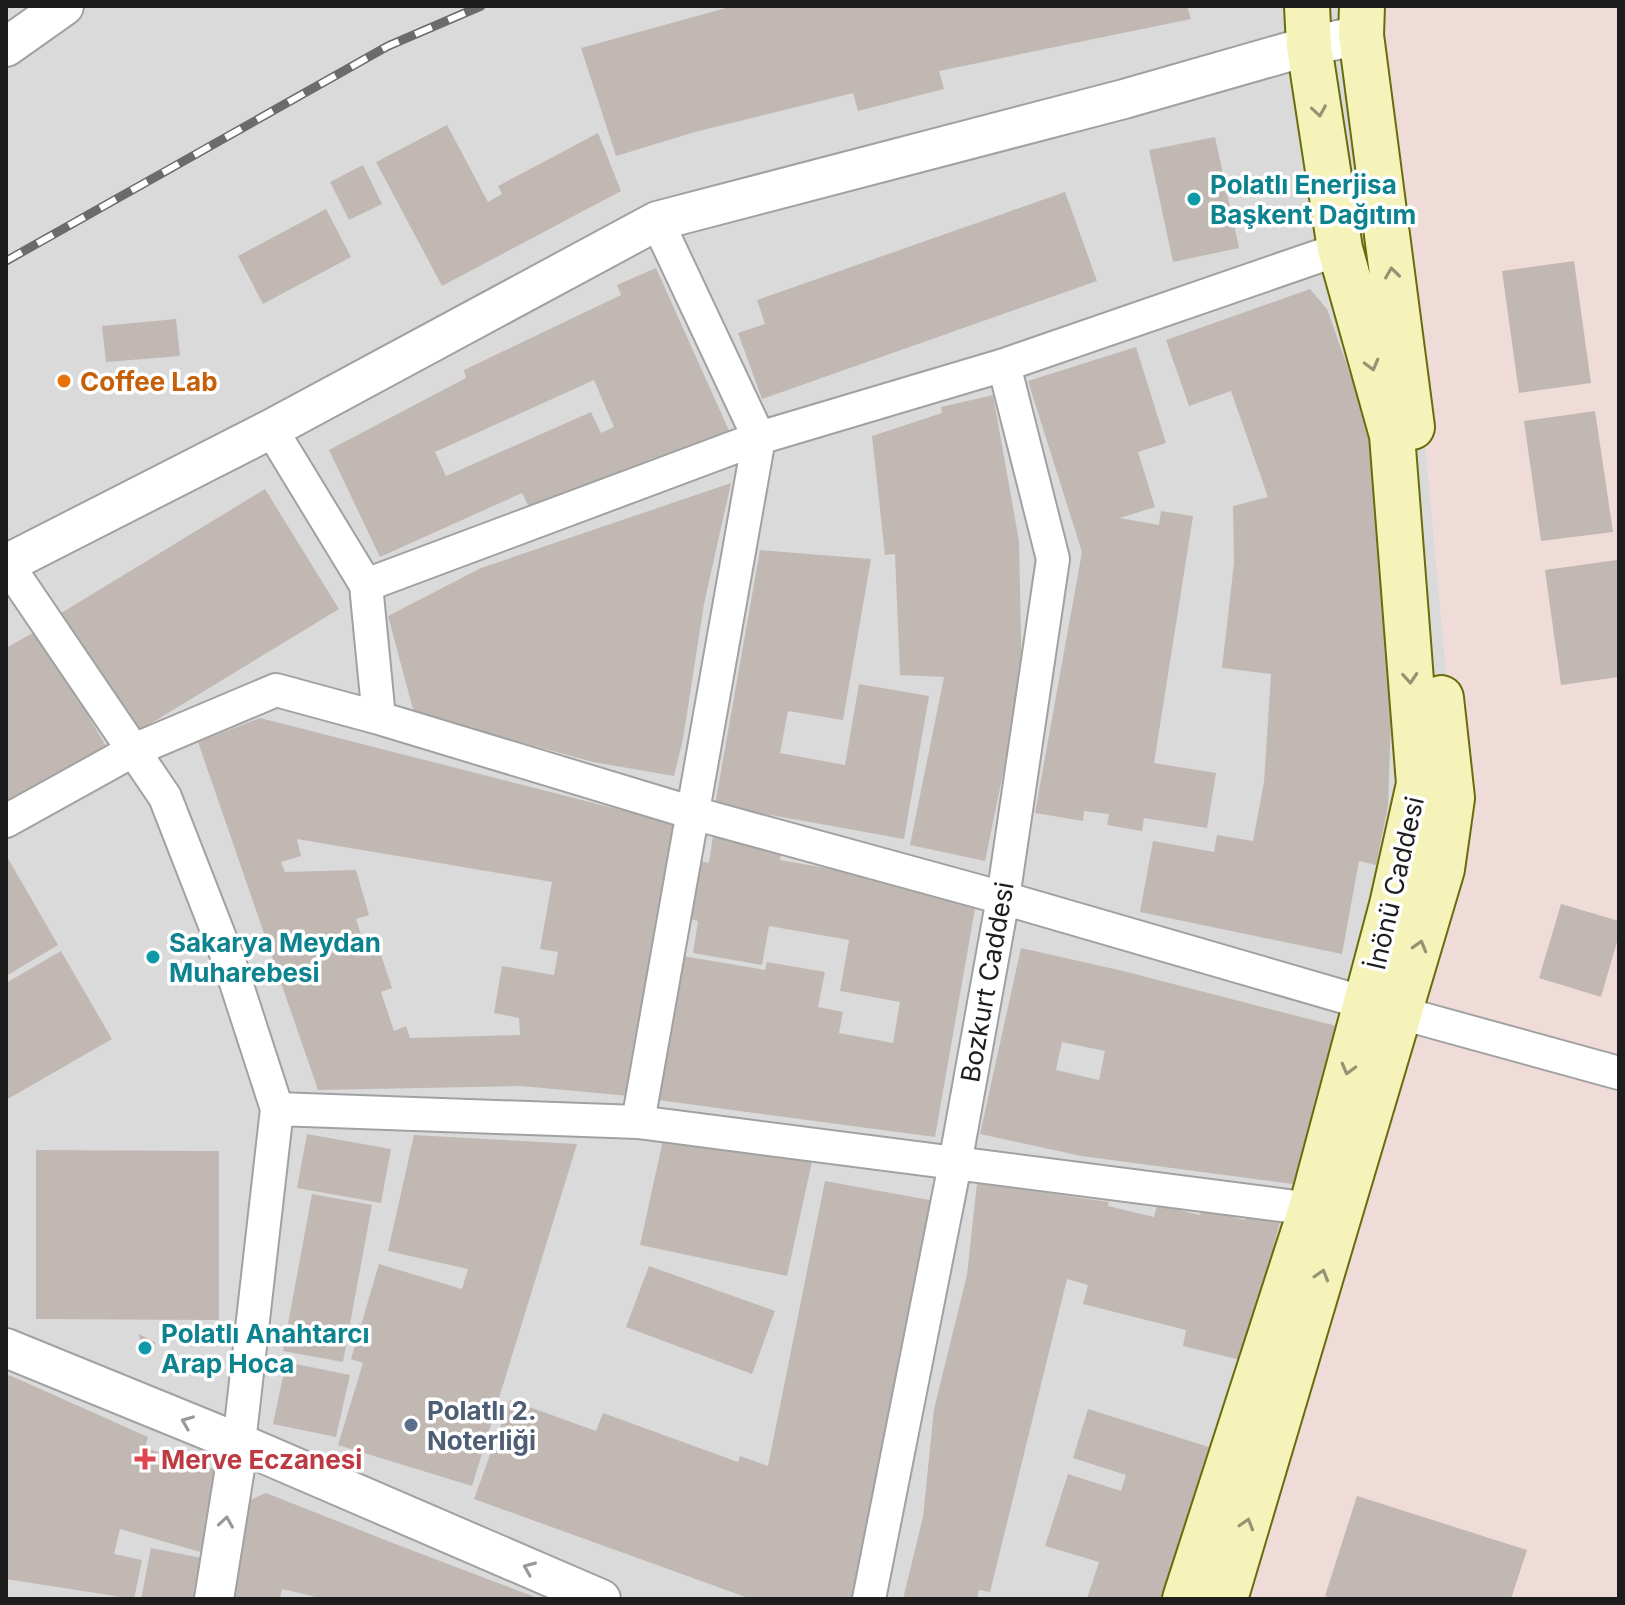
<svg xmlns="http://www.w3.org/2000/svg" width="1625" height="1605" viewBox="0 0 1625 1605" font-family="Inter,sans-serif">
	<style>
		.residential { fill: #dbdada }
		.military { fill: #efdbd7 }
		.building { fill: #c1b8b3; fill-rule: evenodd }
		.lines { fill: none; stroke-linecap: round; stroke-linejoin: round }
		.minor-casing { stroke: #a1a1a1; stroke-width: 36 }
		.tertiary-casing { stroke: #a1a1a1; stroke-width: 42 }
		.secondary-casing { stroke: #696c0b; stroke-width: 48 }
		.minor { stroke: #fff; stroke-width: 32 }
		.tertiary { stroke: #fff; stroke-width: 38 }
		.secondary { stroke: #f5f3b9; stroke-width: 44 }
		.rail-casing { stroke: #6b6b6b; stroke-width: 9 }
		.rail { stroke: #fff; stroke-width: 6; stroke-dasharray: 18; stroke-linecap: butt }
		.oneway { stroke: #949373 }
		.oneway2 { stroke: #999 }
		.culture-dot { fill: #0f9aa8; stroke: #fff; stroke-width: 3 }
		.food-dot { fill: #e8710a; stroke: #fff; stroke-width: 3 }
		.service-dot { fill: #5c6f8a; stroke: #fff; stroke-width: 3 }
		.health-dot { fill: #e0444e; stroke: #fff; stroke-width: 3 }
		.labels { text-anchor: middle; dominant-baseline: central; stroke-width: 7; stroke-linejoin: round; paint-order: stroke }
		.culture-label { font-size: 26px; font-weight: bold; fill: #0d838f; stroke: #fff; text-anchor: start }
		.food-label { font-size: 26px; font-weight: bold; fill: #c56008; stroke: #fff; text-anchor: start }
		.street-label { font-size: 26px; fill: #1d1d1d; stroke: #fff }
		.service-label { font-size: 26px; font-weight: bold; fill: #4e5e75; stroke: #fff; text-anchor: start }
		.health-label { font-size: 26px; font-weight: bold; fill: #be3a42; stroke: #fff; text-anchor: start }
	</style>
	<rect width="100%" height="100%" fill="#ede9e3"/>
	<path class="residential" d="M6 6H1377L1407 246 1458 800 1236 1599H6Z"/>
	<path class="military" d="M1377 6H1619V1599H1236L1458 800 1407 246Z"/>
	<path class="building" d="M733 6H1187L1191 19 939 71 944 89 858 111 853 93 695 132 616 156 581 48Z
		M447 125 488 202 502 194 498 186 598 133 621 191 442 286 376 162Z
		M1215 137 1239 248 1173 262 1149 150Z
		M363 165 382 204 349 220 330 182Z
		M1065 192 1097 281 762 399 738 333 765 324 757 300Z
		M326 209 351 257 263 304 238 256Z
		M1574 261 1591 383 1519 393 1502 271Z
		M656 268 731 435 657 468 653 458 532 513 522 493 380 557 329 450 466 378 464 370 621 295 617 285ZM594 380 614 427 601 433 591 412 446 476 435 452Z
		M1310 289 1327 309 1380 458 1392 690 1388 806 1376 865 1359 861 1342 954 1140 912 1153 841 1214 852 1217 835 1253 841 1264 782 1271 674 1222 668 1234 563 1233 506 1268 497 1231 391 1189 406 1166 340Z
		M176 319 180 356 106 362 102 326Z
		M1136 347 1166 443 1138 452 1155 507 1120 518 1159 525 1161 511 1193 516 1154 763 1216 773 1207 828 1144 818 1142 831 1107 825 1109 814 1084 811 1083 821 1035 813 1082 552 1028 381Z
		M993 395 1019 541 1022 682 985 861 910 845 944 677 900 675 895 554 885 555 872 436 942 413 941 407Z
		M1595 411 1613 532 1541 541 1524 421Z
		M731 483 704 604 683 739 674 776 593 762 414 713 388 616 481 568Z
		M265 489 339 609 132 735 58 615Z
		M760 550 871 559 843 720 788 711 780 753 845 765 859 684 929 696 904 839 715 805Z
		M1617 560 1619 576V677L1561 685 1545 570Z
		M38 630 106 746 6 804V648Z
		M260 718 633 813 679 821 629 1096 521 1086 318 1090 198 742ZM297 839 552 882 540 949 558 952 554 975 502 966 494 1013 519 1018 520 1035 410 1038 406 1026 394 1031 381 992 392 988 379 949 367 953 356 919 369 915 356 870 285 872 281 862 301 856Z
		M713 836 782 848 780 860 861 874 976 903 935 1137 658 1100 683 956 765 970 767 962 825 972 818 1007 843 1012 839 1033 893 1043 900 1002 840 991 849 940 769 926 762 965 693 953 698 921 690 919 701 861 709 863Z
		M6 855 58 945 6 976Z
		M1561 904 1619 921V935L1601 997 1539 978Z
		M1021 948 1123 971 1340 1027 1301 1185 1081 1156 980 1134ZM1062 1042 1105 1051 1099 1080 1056 1070Z
		M61 951 112 1039 6 1100V983Z
		M307 1134 391 1149 381 1203 297 1188Z
		M414 1135 577 1144 472 1486 338 1445 363 1363 351 1359 379 1264 462 1289 468 1269 388 1251Z
		M663 1140 813 1157 787 1276 640 1245Z
		M36 1150 219 1151V1320L36 1319Z
		M825 1181 935 1201 858 1599H751L474 1499 510 1400 596 1431 603 1413 738 1462 740 1456 768 1466Z
		M977 1183 1109 1202 1108 1206 1154 1217 1157 1205 1200 1215 1202 1209 1245 1220 1247 1213 1280 1221 1245 1361 1183 1346 1186 1330 1083 1304 1088 1285 1067 1279 990 1592 979 1590 977 1599H903L923 1517 934 1409 967 1275Z
		M312 1194 372 1205 343 1362 283 1351Z
		M649 1266 775 1311 752 1374 626 1327Z
		M139 1334 156 1343 142 1353Z
		M286 1362 350 1375 336 1437 273 1424Z
		M9 1375 148 1437 145 1448 217 1470 204 1553 120 1529 114 1554 142 1560 134 1599 6 1579V1378Z
		M1088 1409 1209 1447 1161 1599H1087L1099 1562 1045 1546 1068 1474 1121 1491 1126 1475 1073 1458Z
		M266 1493 398 1545 540 1599H324L282 1589 280 1599H230L250 1500Z
		M1357 1496 1527 1550 1511 1599H1334L1325 1596Z
		M151 1548 202 1558 194 1599H141Z"/>
	<g class="lines">
		<defs>
			<path id="minor" d="M271 429 366 585 379 718
				M7 564 165 797 229 961 277 1109 239 1443
				M366 585 759 438 1004 365 1340 249
				M6 821 134 750 276 690 379 718 693 813 1003 898 1365 1003
				M1401 1013 1619 1073
				M277 1109 638 1122 1311 1209
				M638 1122 759 438 657 221
				M869 1599 955 1164 1003 898 1053 559 1004 365"/>
			<path id="tertiary" d="M6 47 64 6
				M6 564 271 429 657 221 1124 99 1309 46 1361 35
				M6 1348 239 1443 601 1599
				M214 1599 239 1443"/>
			<path id="secondary" d="M1362 6 1361 35 1412 427
				M1185 1599 1311 1209 1392 905 1419 784 1392 435 1340 249 1309 46 1307 6
				M1225 1599 1442 869 1452 798 1441 698"/>
		</defs>
		<use href="#minor" class="minor-casing"/>
		<use href="#tertiary" class="tertiary-casing"/>
		<use href="#secondary" class="secondary-casing"/>
		<use href="#minor" class="minor"/>
		<use href="#tertiary" class="tertiary"/>
		<use href="#secondary" class="secondary"/>
		<defs>
			<path id="rail" d="M6 261 388 46 481 6"/>
		</defs>
		<use href="#rail" class="rail-casing"/>
		<use href="#rail" class="rail"/>
	</g>
	<defs><path id="oneway-chevron" d="M-2-3.5L2.5 0L-2 3.5" fill="none" stroke-width="1.6" stroke-linecap="round" stroke-linejoin="round" transform="scale(2)"/></defs>
	<g class="oneway">
		<use href="#oneway-chevron" transform="translate(1319 111) rotate(81)"/>
		<use href="#oneway-chevron" transform="translate(1392 273) rotate(-98)"/>
		<use href="#oneway-chevron" transform="translate(1372 365) rotate(75)"/>
		<use href="#oneway-chevron" transform="translate(1410 678) rotate(86)"/>
		<use href="#oneway-chevron" transform="translate(1420 946) rotate(-74)"/>
		<use href="#oneway-chevron" transform="translate(1348 1069) rotate(105)"/>
		<use href="#oneway-chevron" transform="translate(1322 1275) rotate(-73)"/>
		<use href="#oneway-chevron" transform="translate(1247 1524) rotate(-73)"/>
	</g>
	<g class="oneway2">
		<use href="#oneway-chevron" transform="translate(187 1422) rotate(-158)"/>
		<use href="#oneway-chevron" transform="translate(226 1522) rotate(-81)"/>
		<use href="#oneway-chevron" transform="translate(529 1568) rotate(-157)"/>
	</g>
	<g class="culture-dot">
		<circle cx="1194" cy="199" r="8"/>
		<circle cx="153" cy="957" r="8"/>
		<circle cx="145" cy="1348" r="8"/>
	</g>
	<circle class="food-dot" cx="64" cy="381" r="8"/>
	<circle class="service-dot" cx="411" cy="1425" r="8"/>
	<path class="health-dot" d="M141 1447h8v8h8v8h-8v8h-8v-8h-8v-8h8z"/>
	<g class="labels">
		<g class="culture-label">
			<text x="1210" y="184">Polatlı Enerjisa<tspan x="1210" dy="30">Başkent Dağıtım</tspan></text>
			<text x="169" y="942">Sakarya Meydan<tspan x="169" dy="30">Muharebesi</tspan></text>
			<text x="161" y="1333">Polatlı Anahtarcı<tspan x="161" dy="30">Arap Hoca</tspan></text>
		</g>
		<g class="food-label">
			<text x="80" y="381">Coffee Lab</text>
		</g>
		<g class="street-label">
			<text transform="translate(1395 883) rotate(-77)">İnönü Caddesi</text>
			<text transform="translate(987 982) rotate(-80)">Bozkurt Caddesi</text>
		</g>
		<g class="service-label">
			<text x="427" y="1410">Polatlı 2.<tspan x="427" dy="30">Noterliği</tspan></text>
		</g>
		<g class="health-label">
			<text x="161" y="1459">Merve Eczanesi</text>
		</g>
	</g>
	<rect width="1625" height="1605" fill="none" stroke="#1d1d1d" stroke-width="16"/>
</svg>
